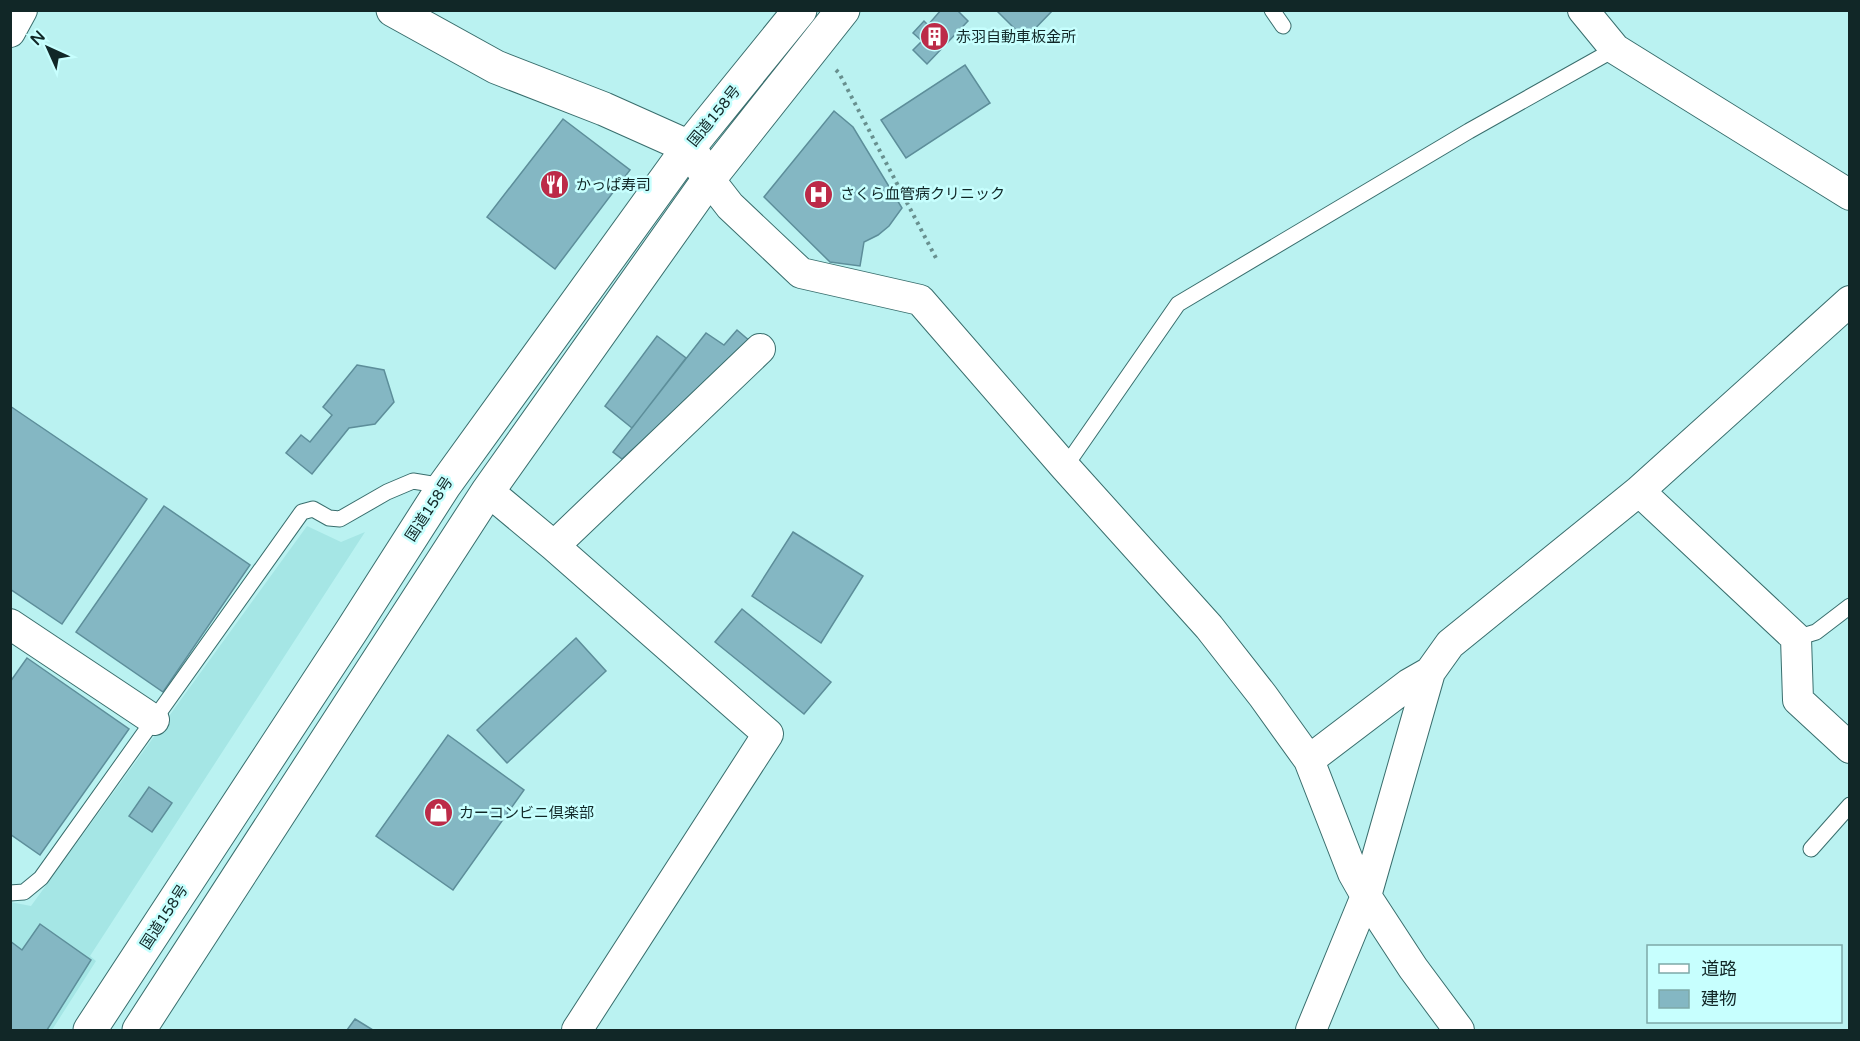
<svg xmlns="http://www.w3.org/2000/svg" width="1860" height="1041" viewBox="0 0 1860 1041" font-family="'Varela Round','Noto Sans JP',sans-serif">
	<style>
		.built { fill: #a5e6e5 }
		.building { fill: #84b7c3; stroke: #5d8e9a; stroke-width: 1.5 }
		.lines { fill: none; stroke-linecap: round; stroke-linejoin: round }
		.service-casing { stroke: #396e6d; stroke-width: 17 }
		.minor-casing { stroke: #396e6d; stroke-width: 32 }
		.tertiary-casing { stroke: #396e6d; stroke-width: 35 }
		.trunk-casing { stroke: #396e6d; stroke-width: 35 }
		.path { stroke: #68908f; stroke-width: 4; stroke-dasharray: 3 4.5; stroke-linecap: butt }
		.service { stroke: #fff; stroke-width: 15 }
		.minor { stroke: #fff; stroke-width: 30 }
		.tertiary { stroke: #fff; stroke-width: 33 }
		.trunk { stroke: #fff; stroke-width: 33 }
		.labels { text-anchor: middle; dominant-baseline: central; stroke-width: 5; stroke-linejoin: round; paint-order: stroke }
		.poi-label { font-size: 15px; fill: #112727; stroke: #c7fffe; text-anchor: start }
		.street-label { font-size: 15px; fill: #112727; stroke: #c7fffe }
	</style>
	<rect width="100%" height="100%" fill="#baf2f1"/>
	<path class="built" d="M307 526 341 542 365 532 90 956 96 961 52 1030H11L10 902 31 906Z"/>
	<path class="building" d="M941 10H957L968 21 927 64 913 50 922 41 913 33 924 21 928 25Z
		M996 10H1053L1025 39Z
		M965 65 990 103 906 158 881 120Z
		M834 111 853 127 902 208 889 226 878 235 864 242 860 266 830 262 764 197Z
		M563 119 630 170 555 269 487 217Z
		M737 330 751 342 622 459 613 452 706 333 724 345Z
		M657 336 686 358 632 428 605 406Z
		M357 365 384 370 394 402 375 424 349 428 312 474 286 453 301 435 310 442 332 415 323 407Z
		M10 406 147 499 62 624 10 589Z
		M164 506 250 565 163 692 76 632Z
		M793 532 863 576 821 643 752 596Z
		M742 609 831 682 804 714 715 642Z
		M576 638 606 671 507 763 477 730Z
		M27 658 129 729 40 855 10 834V682Z
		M448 735 524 790 453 890 376 836Z
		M149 787 172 803 152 832 129 816Z
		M40 924 91 960 47 1030H10V941L22 950Z
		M355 1019 373 1030H347Z"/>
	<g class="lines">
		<defs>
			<path id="service" d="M1272 10 1283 26
				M1065 467 1178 304 1469 131 1615 49
				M1796 638 1816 632 1850 606
				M1811 849 1850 805
				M10 893 24 892 41 878 302 512 313 509 329 518 340 519 387 492 413 481 444 486"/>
			<path id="minor" d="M1583 10 1615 49 1850 195
				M10 32 22 10
				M709 179 730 206 801 273 920 300 1065 467 1209 627 1263 696 1309 760 1353 873 1366 896 1413 968 1459 1030
				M488 491 554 546 768 734 577 1030
				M1639 491 1796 638 1798 700 1850 748
				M554 546 760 349
				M10 624 154 720
				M1309 760 1409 684 1430 672
				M1311 1030 1366 896 1430 672 1450 644 1639 491 1850 301"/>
			<path id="tertiary" d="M393 10 496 67 604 109 689 147 709 179"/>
			<path id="trunk" d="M90 1030 352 630 444 486 689 147 800 10
				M139 1030 488 491 709 179 843 10"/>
		</defs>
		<use href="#service" class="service-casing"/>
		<use href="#minor" class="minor-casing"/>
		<use href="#tertiary" class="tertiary-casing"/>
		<use href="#trunk" class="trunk-casing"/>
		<path class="path" d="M836 70 839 73 937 260"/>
		<use href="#service" class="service"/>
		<use href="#minor" class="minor"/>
		<use href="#tertiary" class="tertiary"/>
		<use href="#trunk" class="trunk"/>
	</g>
	<defs>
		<symbol id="building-disc" viewBox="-11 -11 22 22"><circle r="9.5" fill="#bc2b48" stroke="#c7fffe"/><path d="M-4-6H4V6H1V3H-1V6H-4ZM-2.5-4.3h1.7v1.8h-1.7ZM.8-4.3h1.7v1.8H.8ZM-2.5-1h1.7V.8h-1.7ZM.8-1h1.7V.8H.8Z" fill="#fff"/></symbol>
		<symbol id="restaurant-disc" viewBox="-11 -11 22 22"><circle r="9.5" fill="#bc2b48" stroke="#c7fffe"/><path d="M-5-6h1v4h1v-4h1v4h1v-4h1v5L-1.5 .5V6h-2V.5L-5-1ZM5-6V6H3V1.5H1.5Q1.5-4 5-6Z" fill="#fff"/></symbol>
		<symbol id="hospital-disc" viewBox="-11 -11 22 22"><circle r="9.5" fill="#bc2b48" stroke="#c7fffe"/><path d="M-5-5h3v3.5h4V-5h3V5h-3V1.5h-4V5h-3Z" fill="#fff"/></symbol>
		<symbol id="shop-disc" viewBox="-11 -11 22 22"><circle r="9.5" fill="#bc2b48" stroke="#c7fffe"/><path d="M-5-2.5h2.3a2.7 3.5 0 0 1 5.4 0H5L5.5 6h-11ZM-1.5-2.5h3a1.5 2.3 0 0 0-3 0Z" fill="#fff"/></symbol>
	</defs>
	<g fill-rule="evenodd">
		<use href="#building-disc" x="918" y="20" width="33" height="33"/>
		<use href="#restaurant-disc" x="538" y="168" width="33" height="33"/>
		<use href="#hospital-disc" x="802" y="178" width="33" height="33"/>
		<use href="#shop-disc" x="422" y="796" width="33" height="33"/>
	</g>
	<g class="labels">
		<g class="poi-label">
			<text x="956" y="37">赤羽自動車板金所</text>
			<text x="576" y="185">かっぱ寿司</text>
			<text x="840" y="194">さくら血管病クリニック</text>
			<text x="459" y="813">カーコンビニ倶楽部</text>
		</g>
		<g class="street-label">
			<text transform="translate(714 116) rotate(-51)">国道158号</text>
			<text transform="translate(429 509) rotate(-57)">国道158号</text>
			<text transform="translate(164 917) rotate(-57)">国道158号</text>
		</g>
	</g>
	<rect width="1860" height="1041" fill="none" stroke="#112727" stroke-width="24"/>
	<rect x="1647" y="945" width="195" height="78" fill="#c7fffe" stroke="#7ea9a8" stroke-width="1.5"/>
	<rect x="1659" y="964" width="30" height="9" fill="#ffffff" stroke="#7ea9a8" stroke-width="1.5"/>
	<text x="1701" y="975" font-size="18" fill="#112727">道路</text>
	<rect x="1659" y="990" width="30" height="18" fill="#84b7c3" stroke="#7ea9a8" stroke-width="1.5"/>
	<text x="1701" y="1005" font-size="18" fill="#112727">建物</text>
	<g transform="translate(48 48) rotate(315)" stroke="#c7fffe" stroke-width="4.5" paint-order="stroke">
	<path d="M0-4.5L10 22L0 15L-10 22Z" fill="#112727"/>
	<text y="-9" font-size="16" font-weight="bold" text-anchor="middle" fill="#112727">N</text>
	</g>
</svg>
